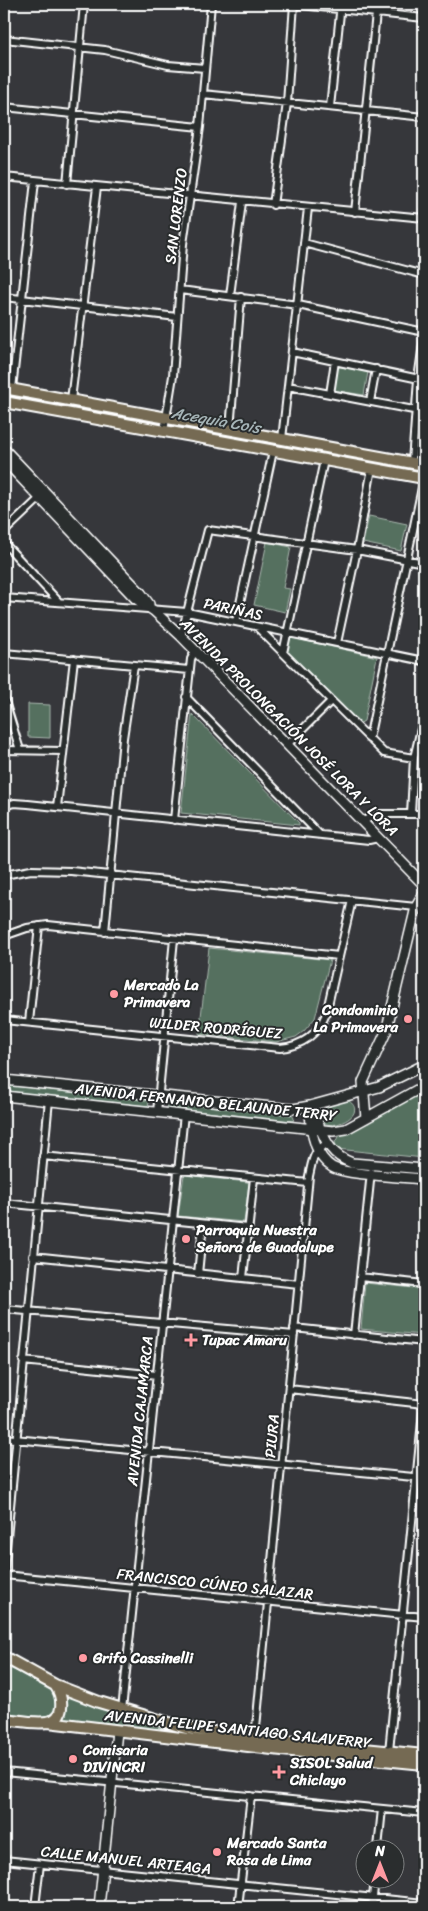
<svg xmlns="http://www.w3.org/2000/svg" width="428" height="1911" viewBox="0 0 428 1911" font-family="Sriracha,sans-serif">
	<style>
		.green { fill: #54705f; stroke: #aab8af }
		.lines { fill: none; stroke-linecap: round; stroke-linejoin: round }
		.canal { stroke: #4e6b72; stroke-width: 8 }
		.street-casing { stroke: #fff; stroke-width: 10 }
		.secondary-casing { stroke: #fff; stroke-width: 12 }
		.primary-casing { stroke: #fff; stroke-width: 14 }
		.street { stroke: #2a2d2e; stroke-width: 6 }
		.secondary { stroke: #2a2d2e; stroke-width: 9 }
		.primary { stroke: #746b52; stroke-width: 10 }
		.poi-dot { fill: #ff9aa2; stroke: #2a2d2e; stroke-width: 2 }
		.labels { text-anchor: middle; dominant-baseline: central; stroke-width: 4; stroke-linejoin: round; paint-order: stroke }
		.street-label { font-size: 15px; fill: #fff; stroke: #2a2d2e }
		.poi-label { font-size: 15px; font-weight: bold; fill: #fff; stroke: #2a2d2e; text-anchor: start }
		.water-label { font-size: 16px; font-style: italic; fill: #a6b5b8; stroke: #2a2d2e }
	</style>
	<rect width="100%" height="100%" fill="#36373b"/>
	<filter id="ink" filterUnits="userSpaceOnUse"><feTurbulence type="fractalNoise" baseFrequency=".02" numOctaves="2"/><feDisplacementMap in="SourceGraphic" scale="10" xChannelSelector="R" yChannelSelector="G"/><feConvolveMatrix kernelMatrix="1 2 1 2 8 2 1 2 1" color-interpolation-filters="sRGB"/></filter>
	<g filter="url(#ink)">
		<path class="green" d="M336 366 368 372 364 395 332 390Z
			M369 516 407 524 401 551 363 543Z
			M267 542 291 547 283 588 290 589 285 612 254 605Z
			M288 637 377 657 364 721 359 724 285 650Z
			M28 704 50 705V738L28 737Z
			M192 714 299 823V825L181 813Z
			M209 948 330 960 315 1018 304 1031 296 1037 276 1042 199 1034Z
			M4 1085 148 1100 149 1104 147 1106 4 1091Z
			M424 1091V1158L337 1149 335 1142 338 1137Z
			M349 1101C368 1114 334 1131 322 1122L320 1115C324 1106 339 1102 349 1101Z
			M168 1102 292 1115 294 1118 293 1121 166 1108Z
			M184 1175 247 1182 249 1183 244 1222 178 1216Z
			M365 1283 424 1289 422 1335 361 1329Z
			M4 1667 14 1670 55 1693 59 1699 55 1714 48 1717 4 1714Z
			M68 1694 183 1735 61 1720 67 1708Z"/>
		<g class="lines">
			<path class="canal" d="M4 395 424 472"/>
			<defs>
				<path id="street" d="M291 4 424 18
					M4 39 105 50 168 65 205 68
					M203 94 424 117
					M4 107 200 127
					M330 107 341 4
					M4 177 424 218
					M67 184 84 4
					M273 205 287 103 294 4
					M355 212 377 4
					M424 218V210
					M304 243 424 275
					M180 290 298 305 424 332
					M230 296 242 202
					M4 297 177 317
					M292 352 424 380
					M288 386 424 412
					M12 389 35 181
					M330 394 335 361
					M71 400 97 187
					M370 402 376 369
					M230 429 241 297
					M164 431 173 376 183 244 200 127 211 4
					M282 439 308 208
					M412 462 418 379 424 337
					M4 532 43 495
					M4 543 59 602
					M4 598 187 612 424 661
					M236 622 273 451
					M258 628 384 753 414 758
					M181 636 208 530 357 550 424 563
					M337 643 357 550 372 468
					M4 653 189 670
					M283 653 324 460
					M186 697 319 834
					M4 698 20 750
					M369 739 424 478
					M288 744 331 701
					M4 750 63 751
					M4 806 14 803 28 804 369 840 378 838
					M57 807 74 659
					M411 814 414 758 424 716
					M174 820 191 659 195 651
					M363 821 378 814H424
					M4 875 31 870 71 871 416 907
					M105 932 123 738 134 665
					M4 936 27 928 48 925 339 956
					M4 1020 280 1048C302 1046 318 1034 326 1014L352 900
					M29 1022 39 926
					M157 1112 174 939
					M43 1156 308 1183
					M4 1203 248 1228
					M33 1256 299 1284
					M198 1274 203 1224
					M360 1277 424 1284
					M243 1278 254 1178
					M4 1309 294 1335
					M294 1328 424 1342
					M354 1335 371 1172
					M23 1361 157 1375
					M289 1389 424 1404
					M4 1438 424 1478
					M4 1569 49 1100
					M4 1575 424 1617
					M122 1710 184 1114
					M255 1738 309 1176C313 1159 312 1153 327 1143
					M389 1751 424 1402
					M4 1772 424 1813
					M378 1848 382 1809
					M4 1860 424 1903
					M35 1907 40 1864
					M238 1907 251 1796
					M372 1907 375 1878"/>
				<path id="secondary" d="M4 449 141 593 149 604
					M4 460 135 598 154 611 181 636 424 885
					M4 1080 293 1109 310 1106 379 1087 424 1065
					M4 1096 333 1131 346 1129 424 1086
					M310 1106C310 1126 313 1155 332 1167 344 1175 406 1177 424 1179
					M312 1110C324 1133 325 1153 352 1163L424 1169
					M366 1118 363 1082 386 1032 416 907 424 893
					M99 1907 117 1731"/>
				<path id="primary" d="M4 388 424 465
					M4 402 424 478
					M4 1657 55 1685 99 1702 186 1728 255 1738 424 1755
					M4 1719C17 1720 33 1724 47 1722 66 1720 63 1696 55 1685
					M48 1722 272 1749 424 1764"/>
			</defs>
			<use href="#street" class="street-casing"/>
			<use href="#secondary" class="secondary-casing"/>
			<use href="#primary" class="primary-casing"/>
			<use href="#street" class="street"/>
			<use href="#secondary" class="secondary"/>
			<use href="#primary" class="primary"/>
		</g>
	</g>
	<g class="poi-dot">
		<circle cx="114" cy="994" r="5"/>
		<circle cx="408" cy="1019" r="5"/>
		<circle cx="186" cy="1239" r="5"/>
		<path d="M188.5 1332.5h5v5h5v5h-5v5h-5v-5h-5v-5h5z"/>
		<circle cx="83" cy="1658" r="5"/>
		<circle cx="73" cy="1759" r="5"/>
		<path d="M276.5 1764.5h5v5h5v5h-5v5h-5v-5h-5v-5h5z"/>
		<circle cx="217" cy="1852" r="5"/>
	</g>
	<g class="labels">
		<g class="street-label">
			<text transform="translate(176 216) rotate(-83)">SAN LORENZO</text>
			<text transform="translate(233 609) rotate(12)">PARIÑAS</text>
			<text transform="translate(289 727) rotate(45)">AVENIDA PROLONGACIÓN JOSÉ LORA Y LORA</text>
			<text transform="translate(216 1028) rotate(5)">WILDER RODRÍGUEZ</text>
			<text transform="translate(206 1102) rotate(6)">AVENIDA FERNANDO BELAUNDE TERRY</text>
			<text transform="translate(140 1411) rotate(-84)">AVENIDA CAJAMARCA</text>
			<text transform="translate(272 1436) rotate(-85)">PIURA</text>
			<text transform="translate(215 1584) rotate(6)">FRANCISCO CÚNEO SALAZAR</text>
			<text transform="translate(238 1729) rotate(6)">AVENIDA FELIPE SANTIAGO SALAVERRY</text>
			<text transform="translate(126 1860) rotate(6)">CALLE MANUEL ARTEAGA</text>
		</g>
		<g class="poi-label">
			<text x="124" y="985">Mercado La<tspan x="124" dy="17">Primavera</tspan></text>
			<text x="398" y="1010" text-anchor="end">Condominio<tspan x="398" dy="17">La Primavera</tspan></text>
			<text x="196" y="1230">Parroquia Nuestra<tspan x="196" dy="17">Señora de Guadalupe</tspan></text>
			<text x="202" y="1340">Tupac Amaru</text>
			<text x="93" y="1658">Grifo Cassinelli</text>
			<text x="83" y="1750">Comisaria<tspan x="83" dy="17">DIVINCRI</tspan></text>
			<text x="290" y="1763">SISOL Salud<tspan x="290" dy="17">Chiclayo</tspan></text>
			<text x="227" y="1843">Mercado Santa<tspan x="227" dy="17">Rosa de Lima</tspan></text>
		</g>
		<g class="water-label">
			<text transform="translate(216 420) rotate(10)">Acequia Cois</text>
		</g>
	</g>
	<rect width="428" height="1911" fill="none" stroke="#2a2d2e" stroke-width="20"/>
	<rect x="10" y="10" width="408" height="1891" fill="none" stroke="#fff" stroke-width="2" filter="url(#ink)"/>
	<g transform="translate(380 1864)"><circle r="24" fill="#2a2d2e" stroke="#7f8182"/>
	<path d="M0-4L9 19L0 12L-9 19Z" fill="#ff9aa2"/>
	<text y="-8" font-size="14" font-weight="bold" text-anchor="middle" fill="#ffffff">N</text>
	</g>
</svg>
